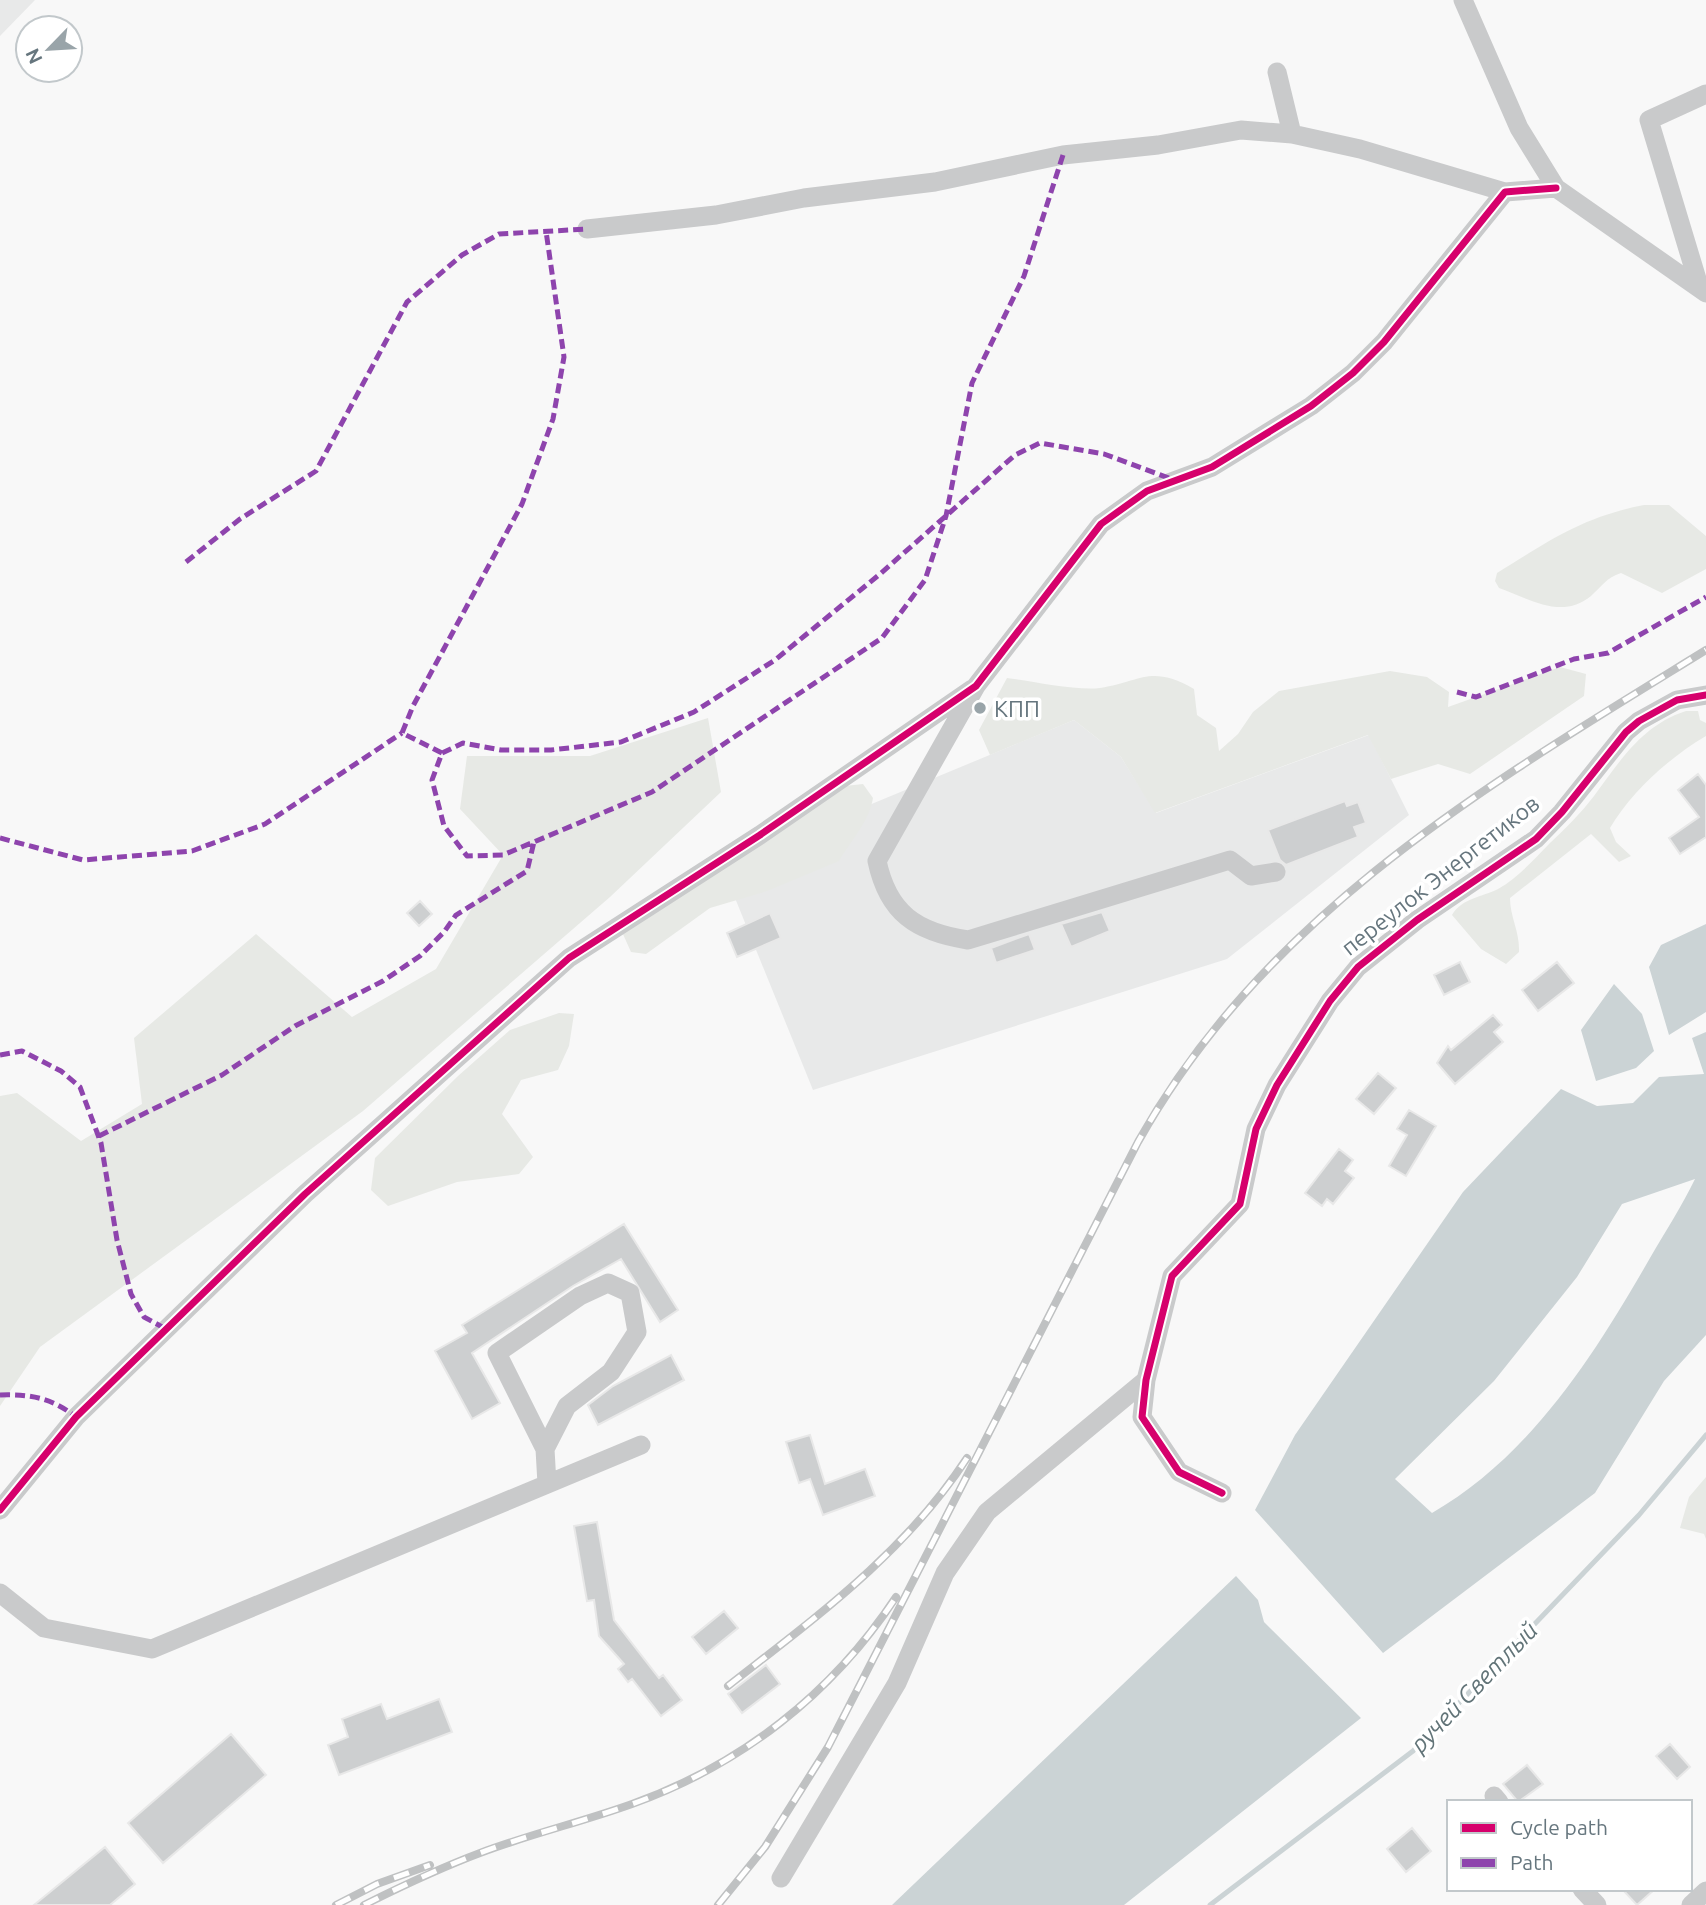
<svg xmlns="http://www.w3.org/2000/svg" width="1706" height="1905" viewBox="0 0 1706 1905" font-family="Ubuntu,sans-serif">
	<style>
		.built { fill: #e8e9e9 }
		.green { fill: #e7e9e5 }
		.water { fill: #cbd3d5; fill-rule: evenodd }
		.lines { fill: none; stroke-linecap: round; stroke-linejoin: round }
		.stream { stroke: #cbd3d5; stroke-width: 5 }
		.building { fill: #cdcfd0; stroke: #e8e8e8; stroke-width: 2 }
		.minor { stroke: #c9cacb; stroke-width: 19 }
		.rail-casing { stroke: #bfc1c2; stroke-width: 8 }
		.rail { stroke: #fff; stroke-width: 5; stroke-dasharray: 16; stroke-linecap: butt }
		.quiet { stroke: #8e44ad; stroke-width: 5; stroke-dasharray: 10 5; stroke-linecap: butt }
		.cycleway-casing { stroke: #fff; stroke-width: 11 }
		.cycleway { stroke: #d6006c; stroke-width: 7 }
		.poi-dot { fill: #99a4a9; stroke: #fff; stroke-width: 2.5 }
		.labels { text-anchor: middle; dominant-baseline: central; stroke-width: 7; stroke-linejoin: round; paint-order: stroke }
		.poi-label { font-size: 23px; fill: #66767e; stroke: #fff; text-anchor: start }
		.street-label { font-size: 23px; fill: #66767e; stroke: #fff }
		.water-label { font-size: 24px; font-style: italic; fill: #627478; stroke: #fff }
	</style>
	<rect width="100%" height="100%" fill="#f8f8f8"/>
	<path class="built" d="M0 0H35L0 36Z
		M1074 720 1121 757 1156 813 1369 735 1409 815 1227 959 813 1090 722 866Z"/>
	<path class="green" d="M1644 505H1669L1706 536V569L1662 593 1621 573C1606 578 1602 586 1591 596 1562 620 1530 599 1499 588L1495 581 1497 573C1549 541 1582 517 1644 505Z
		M1560 667 1586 674 1584 696 1470 774 1438 764 1391 779 1368 735 1155 813 1121 757 1074 720 990 755 979 730 1007 678C1031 681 1077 691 1100 688 1141 682 1150 664 1194 689L1197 715 1216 728 1219 751 1238 734 1253 712 1279 691 1390 671 1427 677 1449 692 1448 707Z
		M1686 711H1698L1700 720 1706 723V736C1670 757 1631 792 1610 828L1616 842 1631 856 1619 862 1591 834 1510 898C1510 917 1520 932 1519 952L1506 964 1481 949 1452 915C1462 898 1482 897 1498 889 1518 878 1534 859 1550 843 1566 828 1581 813 1594 796 1620 761 1642 725 1686 711Z
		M708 718 721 792 610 897 363 1111 40 1347 0 1406V1096L17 1093 81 1141 142 1104 134 1038 256 934 352 1017 436 969 503 855 460 809 467 756H590Z
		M863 784 873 798C869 822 851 840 839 861L767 891 710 908 646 954 631 952 622 932 845 786Z
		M559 1013 574 1014 569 1046 558 1070 521 1080 502 1114 533 1157 519 1174 457 1182 388 1206 371 1190 375 1158 458 1076 510 1030Z
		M1706 1477V1539L1704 1534 1680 1528 1689 1497Z"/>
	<path class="water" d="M1706 924V1012L1669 1035 1649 967 1661 945Z
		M1614 984 1642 1014 1654 1051 1636 1068 1596 1081 1581 1030Z
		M1706 1032V1335L1664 1381 1595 1493 1383 1653 1255 1510 1295 1435 1463 1192 1561 1089 1597 1106 1633 1103 1659 1077 1704 1074 1692 1038ZM1695 1179C1682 1206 1665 1232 1650 1258 1595 1354 1530 1457 1432 1513L1395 1479 1494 1381 1577 1277 1622 1204Z
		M1236 1576 1258 1600 1264 1622 1361 1718 1124 1905H892Z"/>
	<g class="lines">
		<path class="stream" d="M1210 1905 1413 1751 1639 1515 1706 1435"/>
	</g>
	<path class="building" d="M1698 774 1706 785V837L1680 854 1669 838 1699 817 1678 790Z
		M1345 801 1347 806 1358 802 1366 823 1354 827 1358 837 1286 865 1280 860 1268 830Z
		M420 901 432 914 419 926 407 913Z
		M1102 912 1110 931 1071 947 1061 924Z
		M770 913 781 938 737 957 727 933Z
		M1029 934 1035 950 996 963 991 948Z
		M1460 962 1470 982 1444 995 1434 975Z
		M1557 962 1574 983 1538 1011 1522 990Z
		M1493 1015 1502 1025 1494 1032 1503 1042 1455 1084 1437 1063 1448 1046 1451 1050Z
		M1378 1073 1396 1088 1374 1114 1356 1099Z
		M1409 1110 1436 1126 1406 1176 1389 1166 1407 1135 1397 1129Z
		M1339 1149 1353 1160 1345 1171 1354 1178 1333 1204 1327 1199 1322 1206 1305 1193Z
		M624 1224 678 1310 660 1322 621 1259 573 1286 472 1353 500 1403 472 1419 435 1351 467 1333 462 1325Z
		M671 1355 684 1380 598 1425 588 1405 613 1386Z
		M810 1435 825 1484 865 1469 875 1496 823 1515 810 1479 799 1483 786 1442Z
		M597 1522 614 1620 659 1678 663 1675 682 1700 661 1716 632 1679 628 1682 618 1669 624 1664 599 1636 594 1600 587 1601 574 1526Z
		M724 1611 738 1628 706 1654 692 1637Z
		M766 1665 780 1684 742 1713 728 1694Z
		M439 1699 452 1732 339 1775 328 1745 348 1737 342 1719 381 1704 387 1719Z
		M231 1734 266 1775 163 1863 128 1823Z
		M1670 1744 1690 1767 1677 1779 1656 1756Z
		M1527 1765 1543 1784 1518 1802 1503 1784Z
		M1412 1828 1431 1851 1406 1872 1387 1849Z
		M105 1847 135 1884 110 1905H34Z
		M1622 1889H1655L1637 1905Z"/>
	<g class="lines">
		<path class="minor" d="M1463 0 1519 128 1556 188 1706 293
			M1277 72 1292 134
			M587 229 716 215 804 198 935 182 1063 155 1158 145 1241 130 1292 134 1360 149 1505 192
			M1700 289 1649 120 1706 94
			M1276 872 1251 876 1230 860 968 940C916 932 888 913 877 861L976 686 1101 524 1147 491 1212 467 1311 406 1353 373 1384 342 1505 192 1556 188
			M545 1449 567 1406 611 1372 637 1332 630 1293 608 1283 580 1296 497 1353 545 1449 547 1484
			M1222 1493 1179 1472 1142 1417 1146 1380 1172 1276 1240 1204 1256 1129 1277 1085 1330 1001 1358 967 1417 920 1536 839 1562 812 1626 732 1639 721 1677 700 1706 695
			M0 1510 76 1417 305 1194 569 958 760 835 972 689
			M0 1593 44 1628 152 1649 641 1445
			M1494 1796 1499 1802
			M781 1878 897 1683 945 1573 987 1512 1146 1380
			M1582 1889 1597 1905
			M1691 1905 1706 1891"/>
		<defs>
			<path id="rail" d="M728 1686C816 1617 905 1553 967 1458
				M336 1905 377 1884 430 1865
				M364 1905C402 1886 440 1868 480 1853 530 1834 582 1822 632 1804 741 1765 832 1694 896 1597
				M718 1905 765 1847 828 1747 1138 1142C1267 912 1489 784 1706 650"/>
		</defs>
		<use href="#rail" class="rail-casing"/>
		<use href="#rail" class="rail"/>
		<path class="quiet" d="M1063 155 1024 276 972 383 946 516 925 580 882 638 652 792 503 855 467 856 444 826 432 780 442 753 463 743 501 750H551L621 742 694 712 775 660 880 574 1015 455 1040 443 1104 454 1174 480
			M186 562 240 519 316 471 407 302 462 255 499 234 587 229
			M1457 692 1476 697 1574 659 1608 653 1706 597
			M442 753 402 733 413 706 522 504 553 419 564 357 546 231
			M0 838 83 860 192 851 265 824 402 733
			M0 1055 22 1051 61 1071 80 1087 101 1143 117 1240 131 1294 144 1317 166 1329
			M99 1136 222 1075 295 1026 383 981 420 956 444 932 456 915 527 871 534 842
			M0 1395C31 1394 52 1398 76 1417"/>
		<defs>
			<path id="cycleway" d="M1222 1493 1179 1472 1142 1417 1146 1380 1172 1276 1240 1204 1256 1129 1277 1085 1330 1001 1358 967 1417 920 1536 839 1562 812 1626 732 1639 721 1677 700 1706 695
				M0 1510 76 1417 305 1194 569 958 760 835 976 686 1101 524 1147 491 1212 467 1311 406 1353 373 1384 342 1505 192 1556 188"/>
		</defs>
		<use href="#cycleway" class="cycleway-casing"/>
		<use href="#cycleway" class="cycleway"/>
	</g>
	<circle class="poi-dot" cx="980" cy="708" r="7"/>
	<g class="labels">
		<g class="poi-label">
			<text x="994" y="708">КПП</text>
		</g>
		<g class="street-label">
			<text transform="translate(1440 875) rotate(-38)">переулок Энергетиков</text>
		</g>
		<g class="water-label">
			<text transform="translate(1474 1687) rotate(-46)">ручей Светлый</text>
		</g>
	</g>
	<rect x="1447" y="1800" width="245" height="91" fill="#ffffff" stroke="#c2c8cb" stroke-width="2"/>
	<rect x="1461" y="1823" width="35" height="10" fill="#d6006c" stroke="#c2c8cb" stroke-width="2"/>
	<text x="1510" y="1835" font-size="21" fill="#66767e">Cycle path</text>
	<rect x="1461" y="1858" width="35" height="10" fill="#8e44ad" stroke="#c2c8cb" stroke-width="2"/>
	<text x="1510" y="1870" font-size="21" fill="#66767e">Path</text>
	<g transform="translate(49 49) rotate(245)"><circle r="33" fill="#ffffff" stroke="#c2c8cb" stroke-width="2"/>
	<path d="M0-5L12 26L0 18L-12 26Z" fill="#99a4a9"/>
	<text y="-10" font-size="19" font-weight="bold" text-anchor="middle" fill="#66767e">N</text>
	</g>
</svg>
